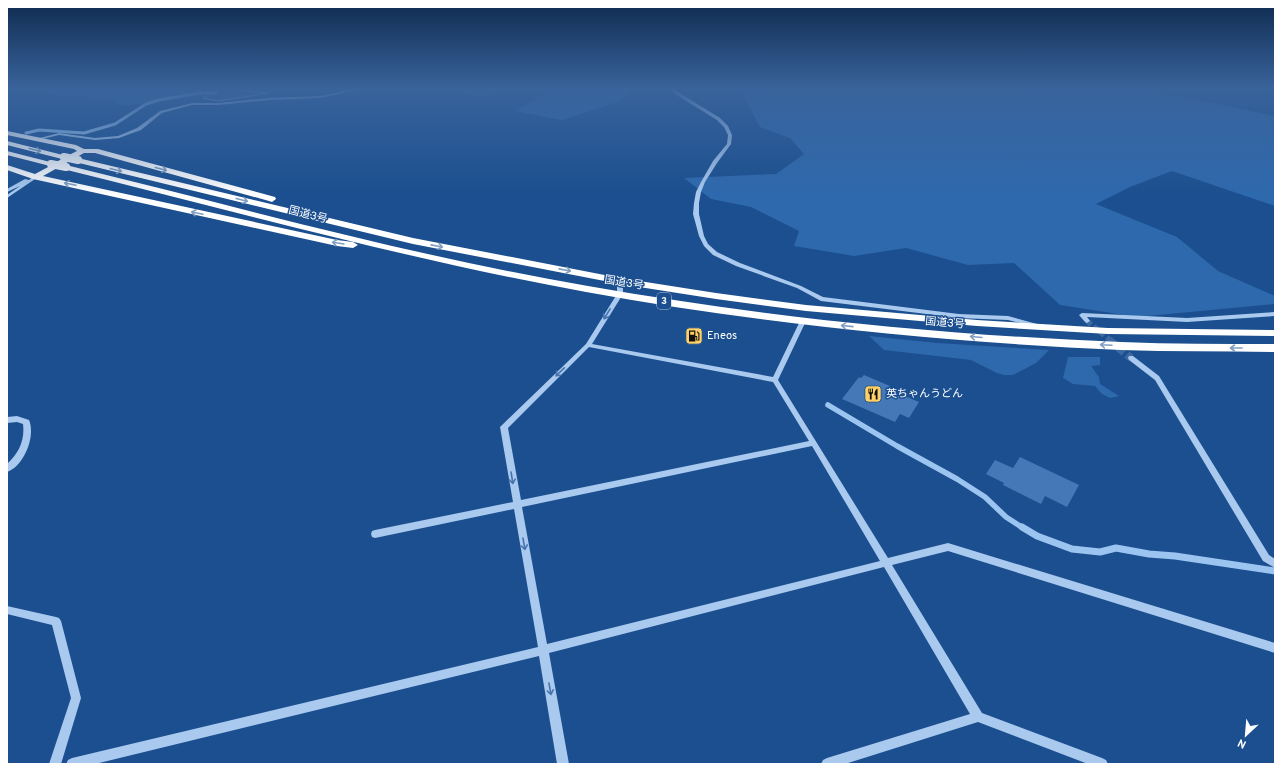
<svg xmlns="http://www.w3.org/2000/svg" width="1282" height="771" viewBox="0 0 1282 771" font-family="Overpass,'Noto Sans JP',sans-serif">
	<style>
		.green { fill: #2e69ad }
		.water { fill: #3c6290; stroke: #9cc4f0 }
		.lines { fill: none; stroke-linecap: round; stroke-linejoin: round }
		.stream-far2 { stroke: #9cc4f0; stroke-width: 3 }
		.stream-far1 { stroke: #9cc4f0; stroke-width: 5.5 }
		.stream { stroke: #9cc4f0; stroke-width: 7 }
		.building { fill: #4478b7 }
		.minor-tunnel-far1 { stroke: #3d69a0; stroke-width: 5.5; stroke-dasharray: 5.5 3; stroke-linecap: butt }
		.minor-tunnel { stroke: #3d69a0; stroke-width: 8; stroke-dasharray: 8 3.5; stroke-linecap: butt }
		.minor { fill: #a9c9ee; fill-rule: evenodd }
		.highway { fill: #fff; fill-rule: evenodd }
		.highway-bridge { stroke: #fff; stroke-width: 8 }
		.oneway { stroke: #829ec1 }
		.oneway2 { stroke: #4674ac }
		.labels { text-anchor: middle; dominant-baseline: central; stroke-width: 3; stroke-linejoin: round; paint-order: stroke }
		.shield { fill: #1b4f8f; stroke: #bbcadd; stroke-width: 1 }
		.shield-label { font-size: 10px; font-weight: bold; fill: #fff }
		.street-label { font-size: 11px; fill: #fff; stroke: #1b4f8f }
		.poi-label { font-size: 11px; fill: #fff; stroke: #1b4f8f; text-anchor: start }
	</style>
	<rect width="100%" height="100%" fill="#1b4f8f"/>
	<path class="green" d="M57 87H213L204 95 124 106 106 99 40 93Z
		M459 87H511L480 97 453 90Z
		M531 87H632L621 101 562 120 515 111 545 94Z
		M749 87H1109L1194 99 1275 116V206L1172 171 1130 187 1096 204 1177 237 1218 271 1275 296V304L1137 317 1060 305 1014 263 968 265 906 248 854 256 794 246 799 231 751 207 711 199 684 178 776 174 804 154 790 138 760 127 742 93Z
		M869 336 937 343 1049 350 1036 363 1013 375H1004L997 373 971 360 884 350Z
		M1068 357H1100V365L1091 366 1099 377 1100 384 1119 396 1110 398 1102 394 1095 386 1073 384 1063 378Z"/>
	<path class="water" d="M223 89 270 93 218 101 203 98 214 91Z"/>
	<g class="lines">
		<path class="stream-far2" d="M26 133 39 130 84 133 115 124 146 104 159 100 199 93H216"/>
		<path class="stream-far1" d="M828 405 897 446 957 479 985 497 1006 517 1023 528"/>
		<path class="stream" d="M1022 527 1037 536 1072 549 1100 552 1116 548 1149 554 1175 556 1275 571"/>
	</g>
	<path class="building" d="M864 375 890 386 888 389 919 402 909 418 900 414 895 422 842 399 859 377 861 378Z
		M1020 457 1079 485 1067 507 1045 496 1041 504 1003 485 1004 483 986 474 995 460 1013 468Z"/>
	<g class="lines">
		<path class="minor-tunnel-far1" d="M1087 321 1111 341"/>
		<path class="minor-tunnel" d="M1109 340 1131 358"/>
		<path class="minor" d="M364 87H372L320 98 270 100 218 105H192L162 113 141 130 119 138 95 140 59 135 38 140 36 139 59 133 95 138 118 136 137 128 160 111 192 103H218L270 98 320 96Z
			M668 87H672L678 92 720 118 728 126 732 135 731 144 717 163 705 182 701 192 699 203V214L704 236 708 244 717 252 740 263 801 286 823 297 959 314 1008 316 1037 324 1038 325 1035 327 1008 320 959 318 821 301 797 288 736 266 713 255 704 246 699 236 693 214 694 203 696 192 701 182 713 161 727 144 728 135 724 127 717 120 675 94Z
			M34 176 38 177 7 198V195L20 186 7 192V189L25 179 29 180Z
			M620 279 623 281V294L592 344 773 377 800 321 803 319 805 320 806 321 778 380 888 558 948 543 1275 643V653L948 551 892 565 982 713 1102 758 1106 760 1108 764H1088L978 722 845 764H821L823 760 827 758 970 714 884 567 549 653 569 764H557L539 656 95 764H66L68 760 72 758 538 647 514 509 375 538 372 537 371 534 372 531 375 530 513 502 500 427 586 344 617 294V281ZM589 347 773 382 809 441 521 500 508 428ZM812 446 880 561 547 644 522 507Z
			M1275 312V316L1187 322 1087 317 1090 321 1087 323 1085 322 1079 315 1082 313 1187 318Z
			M1129 356H1133L1159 376 1269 555 1275 559V568L1263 561 1155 380 1129 360 1128 358Z
			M17 416 29 420C36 436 24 466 7 472V464C19 453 25 440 23 424L17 422 7 423V417Z
			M7 606 56 617 59 618 61 621 81 698 61 764H49L71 698 52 625 7 614Z"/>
		<path class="highway" d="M7 131 76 145 84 149H98L275 197 276 199 272 202 269 201 95 153H84L43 176 337 240 353 242 358 245 353 248 337 246 33 179 7 170V165L35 174 50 166 7 155V151L54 163 62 159 7 145V141L67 156 77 151 74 149 7 135Z
			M75 158H78L413 238 620 278 716 293 806 305 977 320 1108 328 1275 330V336L1108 334 977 326 806 311 716 299 620 284 413 244 75 162Z
			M63 165H66C239 207 412 256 588 286 764 317 943 335 1121 342 1172 344 1224 344 1275 344V352C1224 351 1172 352 1121 350 942 342 762 324 586 292 410 260 237 212 63 169Z"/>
		<path class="highway-bridge" d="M64 157 78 160
			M51 164 66 167"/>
	</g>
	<defs><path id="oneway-shaft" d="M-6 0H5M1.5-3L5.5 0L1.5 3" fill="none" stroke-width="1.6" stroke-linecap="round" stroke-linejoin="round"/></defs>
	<g class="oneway">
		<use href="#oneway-shaft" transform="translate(35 150) rotate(14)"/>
		<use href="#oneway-shaft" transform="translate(161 169) rotate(15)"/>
		<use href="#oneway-shaft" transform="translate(116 170) rotate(14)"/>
		<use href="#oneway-shaft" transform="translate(70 184) rotate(-168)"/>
		<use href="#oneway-shaft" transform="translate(242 200) rotate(14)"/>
		<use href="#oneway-shaft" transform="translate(197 213) rotate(-168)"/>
		<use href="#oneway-shaft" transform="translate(338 243) rotate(-171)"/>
		<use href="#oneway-shaft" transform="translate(437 246) rotate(11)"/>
		<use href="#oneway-shaft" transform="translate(565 270) rotate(11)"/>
		<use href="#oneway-shaft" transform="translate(847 326) rotate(-174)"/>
		<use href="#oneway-shaft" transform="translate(976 337) rotate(-175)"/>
		<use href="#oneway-shaft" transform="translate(1106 345) rotate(-177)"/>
		<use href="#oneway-shaft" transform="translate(1236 348) rotate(-180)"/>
	</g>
	<g class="oneway2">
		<use href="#oneway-shaft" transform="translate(607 314) rotate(122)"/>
		<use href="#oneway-shaft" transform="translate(560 372) rotate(136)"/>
		<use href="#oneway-shaft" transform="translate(512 478) rotate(81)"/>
		<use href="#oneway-shaft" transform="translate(524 544) rotate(80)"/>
		<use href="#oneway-shaft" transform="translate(550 689) rotate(80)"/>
	</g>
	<linearGradient id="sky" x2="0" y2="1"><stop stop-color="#0f2b4f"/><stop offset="0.45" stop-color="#39639b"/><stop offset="1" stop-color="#39639b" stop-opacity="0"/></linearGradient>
	<rect width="1282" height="195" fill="url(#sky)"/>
	<defs>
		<symbol id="fuel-square" viewBox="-11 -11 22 22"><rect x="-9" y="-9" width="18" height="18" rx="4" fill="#ffd166" stroke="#1b4f8f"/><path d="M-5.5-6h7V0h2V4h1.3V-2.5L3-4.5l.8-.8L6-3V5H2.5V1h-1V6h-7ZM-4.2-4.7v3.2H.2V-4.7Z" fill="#111"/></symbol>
		<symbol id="restaurant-square" viewBox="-11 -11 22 22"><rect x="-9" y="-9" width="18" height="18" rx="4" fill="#ffd166" stroke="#1b4f8f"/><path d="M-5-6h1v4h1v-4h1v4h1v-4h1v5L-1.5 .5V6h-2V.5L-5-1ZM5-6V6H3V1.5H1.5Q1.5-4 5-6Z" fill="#111"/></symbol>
	</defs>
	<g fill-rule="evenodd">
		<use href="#fuel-square" x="684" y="326" width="20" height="20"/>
		<use href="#restaurant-square" x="863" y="384" width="20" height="20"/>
	</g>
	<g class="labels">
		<rect class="shield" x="657" y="293" width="14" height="16" rx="3"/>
		<g class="shield-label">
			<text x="664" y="301">3</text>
		</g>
		<g class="street-label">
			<text transform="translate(308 215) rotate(14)">国道3号</text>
			<text transform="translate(624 283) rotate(9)">国道3号</text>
			<text transform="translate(945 323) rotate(5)">国道3号</text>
		</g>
		<g class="poi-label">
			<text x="707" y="336">Eneos</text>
			<text x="886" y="394">英ちゃんうどん</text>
		</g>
	</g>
	<rect width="1282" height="771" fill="none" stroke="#ffffff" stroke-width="16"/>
	<g transform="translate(1246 735) rotate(206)" stroke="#1b4f8f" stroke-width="3" paint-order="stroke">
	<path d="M0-3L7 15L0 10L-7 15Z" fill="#ffffff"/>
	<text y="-6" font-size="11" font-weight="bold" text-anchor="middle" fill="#ffffff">N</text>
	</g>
</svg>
